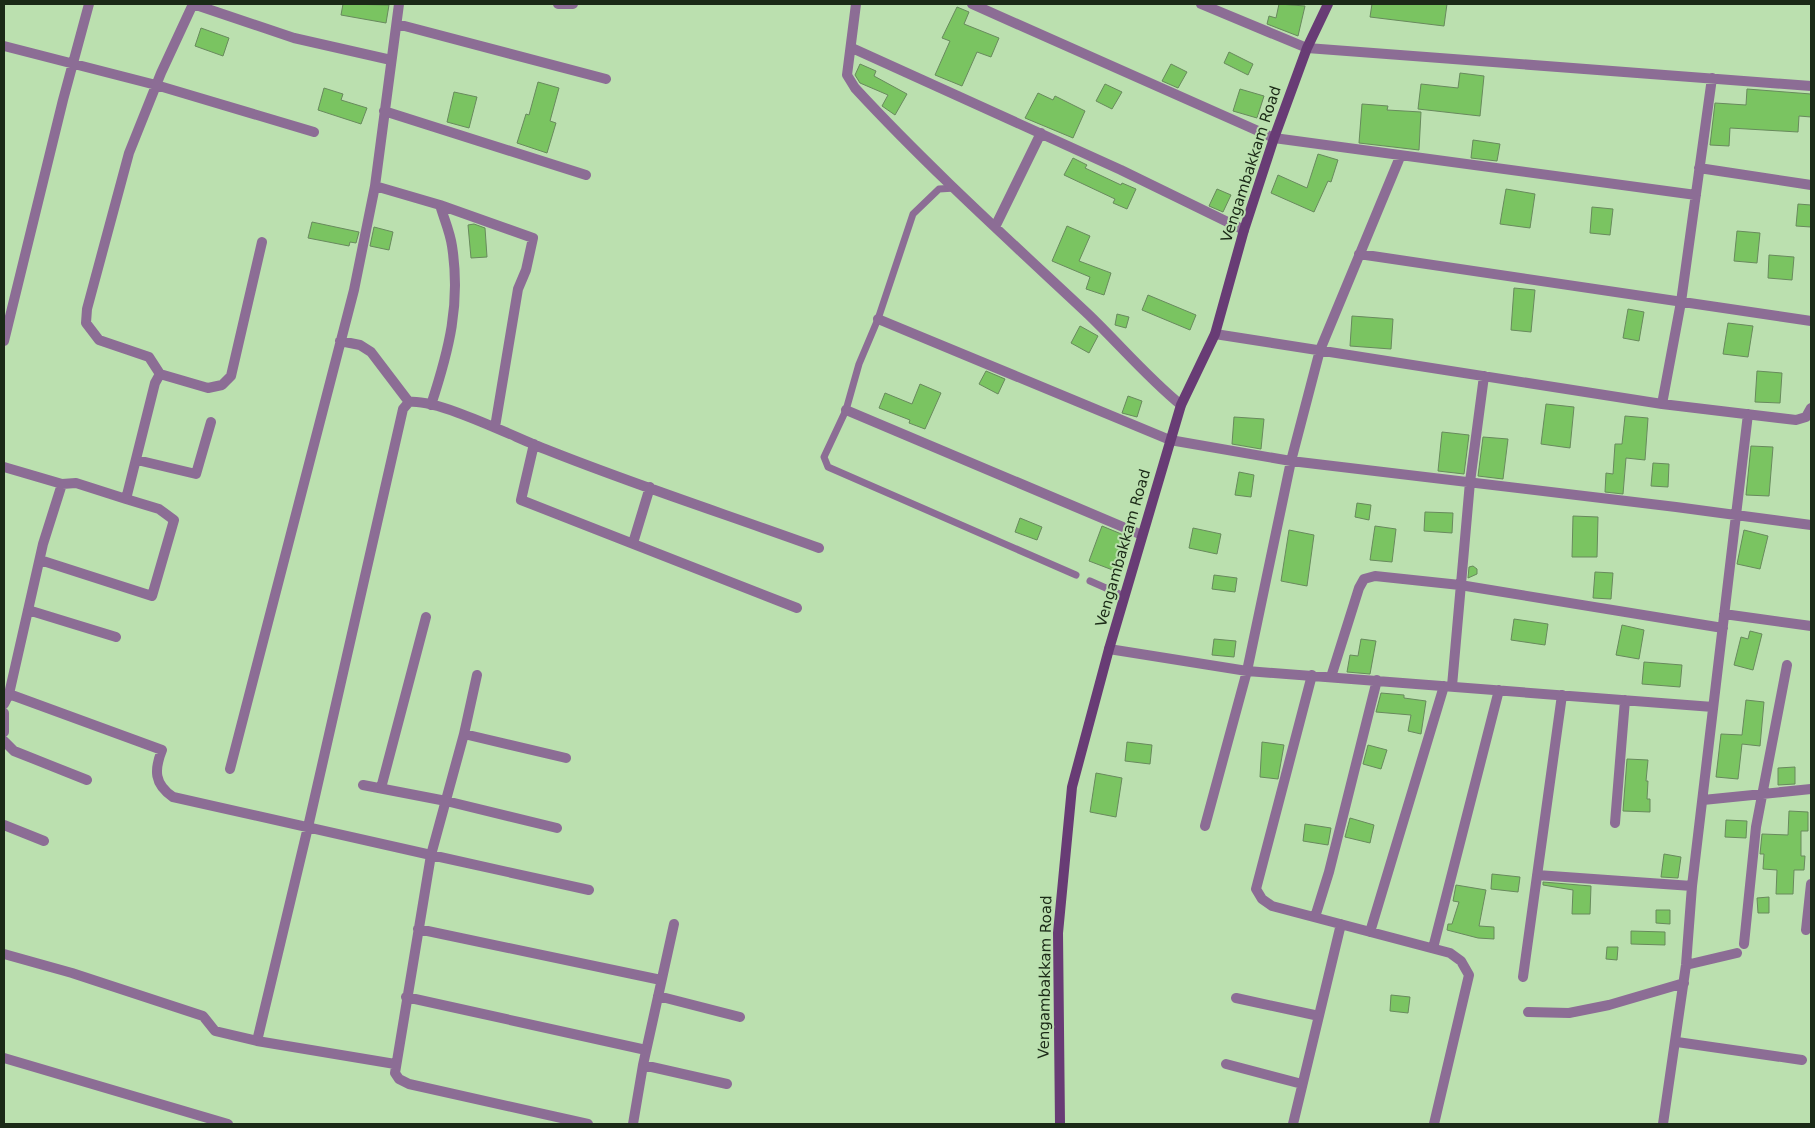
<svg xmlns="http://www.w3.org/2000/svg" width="1815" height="1128" viewBox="0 0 1815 1128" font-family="'DejaVu Sans',sans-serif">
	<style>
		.building { fill: #7ac461; stroke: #688a5d }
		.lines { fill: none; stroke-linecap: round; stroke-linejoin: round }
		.lane { stroke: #8c6d95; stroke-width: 7 }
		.street { stroke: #8c6d95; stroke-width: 10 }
		.secondary { stroke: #683c75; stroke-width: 10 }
		.labels { text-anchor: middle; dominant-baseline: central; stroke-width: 4; stroke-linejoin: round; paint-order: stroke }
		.street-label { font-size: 15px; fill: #1b2a17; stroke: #bbe0af }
	</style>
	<rect width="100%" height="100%" fill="#bbe0af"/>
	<path class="building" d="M343 4 389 5 386 23 341 15Z
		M1279 4 1305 6 1298 36 1267 24 1269 16 1276 18Z
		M1372 4H1447L1444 26 1370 17Z
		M957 7 969 12 964 24 999 38 991 57 977 52 962 86 935 75 950 41 942 38Z
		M201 28 229 38 223 56 195 46Z
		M1229 52 1253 64 1248 75 1224 63Z
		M860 64 876 71 874 76 907 94 895 115 882 106 888 95 860 83 855 75Z
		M1171 64 1187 72 1178 88 1162 81Z
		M1460 73 1484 76 1480 116 1418 109 1421 84 1458 88Z
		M538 82 559 88 550 121 556 123 547 153 517 143 526 114 529 115Z
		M1105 84 1122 92 1112 109 1096 101Z
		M324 88 343 94 341 100 367 108 361 124 318 110Z
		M1240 89 1264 96 1257 118 1233 111Z
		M1747 89 1811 94V117L1799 116 1798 132 1730 128 1729 146 1710 145 1715 103 1746 105Z
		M454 92 477 97 469 128 447 122Z
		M1038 93 1053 100 1055 96 1085 111 1073 138 1025 118Z
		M1362 104 1388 106 1387 110 1421 112 1419 150 1359 143Z
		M1473 140 1500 144 1497 161 1471 158Z
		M1318 154 1338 160 1331 182 1328 181 1314 212 1271 193 1278 175 1307 188Z
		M1073 158 1087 165 1085 168 1121 185 1122 183 1136 189 1127 209 1113 203 1115 199 1064 175Z
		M1217 189 1231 195 1223 212 1209 206Z
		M1506 189 1535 194 1530 228 1500 224Z
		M1798 204 1811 205V227L1796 226Z
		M1592 207 1613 209 1610 235 1590 233Z
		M312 222 359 232 356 243 350 242 349 246 308 238Z
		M474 224 485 228 487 257 471 258 468 225Z
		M1067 226 1090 236 1079 261 1111 273 1104 295 1086 289 1090 277 1052 261Z
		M374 227 393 232 389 250 370 246Z
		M1737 231 1760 233 1757 263 1734 261Z
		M1769 255 1794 257 1792 280 1768 278Z
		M1514 288 1535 290 1531 332 1511 330Z
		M1148 295 1196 315 1190 330 1142 310Z
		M1628 309 1644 312 1639 341 1623 338Z
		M1117 314 1129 317 1126 328 1115 325Z
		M1352 316 1393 319 1391 349 1350 346Z
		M1728 323 1753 326 1748 357 1723 354Z
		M1080 326 1098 336 1089 353 1071 343Z
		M986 371 1005 379 998 394 979 384Z
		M1757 371 1782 373 1780 403 1755 402Z
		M920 384 941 393 925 429 909 423 910 420 879 408 885 393 912 404Z
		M1128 396 1142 401 1137 417 1122 413Z
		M1546 404 1574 407 1570 448 1541 444Z
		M1625 416 1648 418 1645 460 1626 458 1623 494 1605 492 1606 473 1613 474 1615 444H1622Z
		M1234 417 1264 419 1261 449 1232 444Z
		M1442 432 1469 435 1464 474 1438 471Z
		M1483 437 1508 439 1503 479 1478 476Z
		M1751 446 1773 447 1769 496 1746 495Z
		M1653 463 1669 464 1668 487 1651 486Z
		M1239 472 1254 475 1251 497 1235 495Z
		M1357 503 1371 505 1369 520 1355 517Z
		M1425 512 1453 513 1452 533 1424 531Z
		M1573 516 1598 517 1597 557H1572Z
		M1020 518 1042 527 1037 540 1015 532Z
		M1102 526 1131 538 1118 572 1089 561Z
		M1375 526 1396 529 1392 562 1370 560Z
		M1193 528 1221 534 1217 554 1189 548Z
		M1289 530 1314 535 1307 586 1281 581Z
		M1744 530 1768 536 1760 569 1737 564Z
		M1473 566 1477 569V574L1468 578 1469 567Z
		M1595 572 1613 573 1611 599 1593 598Z
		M1214 575 1237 578 1235 592 1212 589Z
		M1514 619 1548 624 1545 645 1511 640Z
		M1622 625 1644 630 1639 659 1616 655Z
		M1750 631 1762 634 1753 670 1734 665 1741 637 1748 639Z
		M1214 639 1236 641 1234 657 1212 655Z
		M1361 639 1376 641 1370 674 1347 672 1350 655 1358 656Z
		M1644 662 1682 665 1680 687 1642 684Z
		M1381 693 1404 695V698L1426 701 1421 734 1408 731 1411 715 1376 712Z
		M1746 700 1764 702 1760 746 1742 744 1738 779 1716 777 1721 734 1742 735Z
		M1127 742 1152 745 1150 764 1125 761Z
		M1262 742 1284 745 1278 779 1260 777Z
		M1368 745 1387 750 1381 769 1363 764Z
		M1627 759 1648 760 1646 781H1648L1647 799H1650V812L1623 811Z
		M1795 767V784L1778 785V768Z
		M1096 773 1122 778 1116 817 1090 812Z
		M1789 811 1808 812V831H1801V856H1805L1804 870H1794L1793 894H1776L1777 870 1763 869 1764 854H1760L1762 834 1788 835Z
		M1350 818 1374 825 1370 843 1345 837Z
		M1726 820 1747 821 1746 838 1725 837Z
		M1305 824 1331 828 1328 845 1303 841Z
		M1664 854 1681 857 1678 878 1661 877Z
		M1492 874 1520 877 1518 892 1491 889Z
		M1543 882 1591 886 1590 914H1572L1573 890 1543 885Z
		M1456 885 1486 890 1479 926 1494 927V939L1478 938 1447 930 1448 924H1452L1459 902 1453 901Z
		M1769 897V913H1758L1757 898Z
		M1656 910H1670V924L1656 923Z
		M1631 931 1665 932V945L1631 944Z
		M1607 947H1618L1617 960 1606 959Z
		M1391 995 1410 997 1408 1013 1390 1011Z"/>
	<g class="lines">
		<path class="lane" d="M955 188 939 189 913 214 878 319 859 364 846 410 824 457 828 467 1076 575
			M1090 581 1124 596"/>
		<path class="street" d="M193 4 294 38 391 60
			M558 4H573
			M856 4 847 75 855 88C929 168 1010 241 1089 315 1120 345 1148 378 1181 405
			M972 4 1274 138 1696 195
			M1201 4 1307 48 1811 86
			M397 24 606 79
			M4 46 156 85 314 132
			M852 48 1121 170 1244 230
			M384 111 586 175
			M1699 168 1811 185
			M375 186 440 205 533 238 526 270 518 289 495 427
			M995 227 1041 133
			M1359 254 1811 321
			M878 319 1170 440 1291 461 1676 507 1811 525
			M1215 334 1662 404 1796 420 1806 417 1811 408
			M4 341 63 100 89 4
			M340 341 360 345 371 352 409 402
			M160 374 208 388 222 385 231 376 262 242
			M1662 404 1681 302 1712 78
			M431 405C449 350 461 304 452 246 450 232 444 219 440 205
			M846 410 1142 535
			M534 444 521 500 797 608
			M137 460 196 474 211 422
			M4 467 62 484
			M633 543 650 487
			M40 560 152 596 174 520 159 509 126 499
			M28 610 116 637
			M1724 614 1811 626
			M1109 649 1247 671 1713 707
			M477 675 464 734 431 855 589 890
			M1312 675 1256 889 1262 899 1272 906 1450 953 1461 961 1469 975 1434 1124
			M1331 677 1359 588 1364 579 1375 576 1460 585 1723 628
			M1452 686 1470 482 1484 376
			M9 694 162 750C154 770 154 784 173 797L431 855 395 1073 399 1079 409 1084 588 1124
			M4 704 9 694 43 544 62 484 76 483 126 499 155 383 160 374 149 357 99 340 86 323 87 309 129 153 161 73 193 4
			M4 713V732
			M464 734 566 758
			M4 741 14 751 87 780
			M230 769 354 290 375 186 399 4
			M363 785 446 801 557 828
			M381 788 426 617
			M1703 800 1811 789
			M1615 823 1625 700
			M4 825 44 841
			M1205 826 1247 671 1291 461 1320 350 1400 157
			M1537 875 1692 886
			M1315 917 1329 872 1377 680
			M418 929 661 980
			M1806 930 1811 884
			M1370 932 1444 686
			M1744 944 1756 827 1787 665
			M1433 948 1499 690
			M4 954 72 973 203 1016 215 1031 257 1041
			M1686 965 1737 953
			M1523 977 1562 695
			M658 996 740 1017
			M406 997 646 1050
			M1236 998 1319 1016
			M1528 1012 1569 1013 1609 1005 1684 983
			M1677 1042 1802 1060
			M4 1058 228 1124
			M395 1064 257 1041 308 827 403 409 409 402C439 399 514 437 545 449 635 485 728 515 819 548
			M1226 1064 1302 1084
			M643 1065 727 1084
			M633 1124 643 1065 674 924
			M1293 1124 1341 924
			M1663 1124 1686 965 1692 886 1748 414"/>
		<path class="secondary" d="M1060 1124 1058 933 1072 787 1109 649 1181 405 1215 334 1244 230 1274 138 1307 48 1328 4"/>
	</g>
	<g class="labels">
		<g class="street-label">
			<text transform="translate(1251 164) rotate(-72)">Vengambakkam Road</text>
			<text transform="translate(1123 548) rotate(-74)">Vengambakkam Road</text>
			<text transform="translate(1045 977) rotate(-89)">Vengambakkam Road</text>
		</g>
	</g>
	<rect width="1815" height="1128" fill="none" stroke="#1b2a17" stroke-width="10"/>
</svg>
